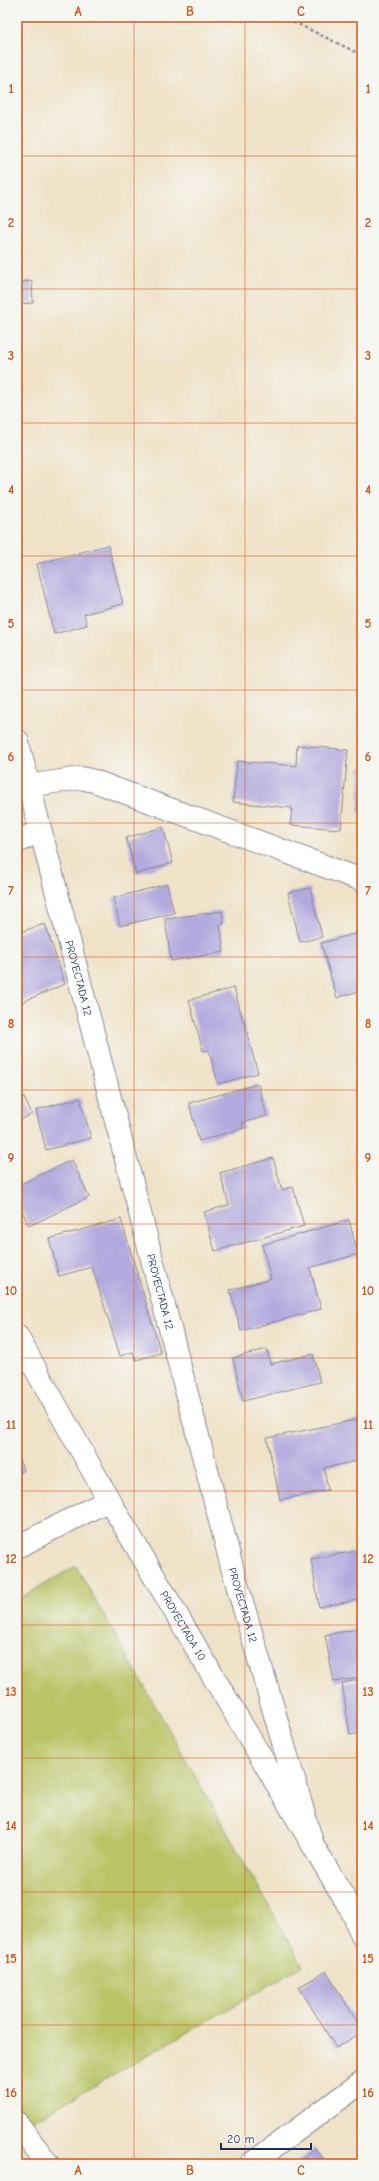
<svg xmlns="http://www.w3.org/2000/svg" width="379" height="2181" viewBox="0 0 379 2181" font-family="'Comic Neue',sans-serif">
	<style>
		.green { fill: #b9c466; stroke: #6a7a62 }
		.building { fill: #b2aade }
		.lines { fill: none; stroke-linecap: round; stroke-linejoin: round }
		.minor-casing { stroke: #858892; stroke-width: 24 }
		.path { stroke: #858892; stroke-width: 2.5; stroke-dasharray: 3 3; stroke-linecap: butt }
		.minor { stroke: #fff; stroke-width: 22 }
		.grid { fill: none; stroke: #d45514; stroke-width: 1; stroke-opacity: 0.55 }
		.labels { text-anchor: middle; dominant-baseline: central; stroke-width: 3.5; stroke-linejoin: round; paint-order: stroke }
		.street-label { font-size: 11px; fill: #1b2f5e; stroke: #f6f6f2 }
		.neatline { fill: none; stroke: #d45514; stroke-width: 1.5 }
		.grid-label { font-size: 13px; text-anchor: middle; font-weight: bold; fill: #d45514 }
	</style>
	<rect width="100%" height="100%" fill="#f6f6f2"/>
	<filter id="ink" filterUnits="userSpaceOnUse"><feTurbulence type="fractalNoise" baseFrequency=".025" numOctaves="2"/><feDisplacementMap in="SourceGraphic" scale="8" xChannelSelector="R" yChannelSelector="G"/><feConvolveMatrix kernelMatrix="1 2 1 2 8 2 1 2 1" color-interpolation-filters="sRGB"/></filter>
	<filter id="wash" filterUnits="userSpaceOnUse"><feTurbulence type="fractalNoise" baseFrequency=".012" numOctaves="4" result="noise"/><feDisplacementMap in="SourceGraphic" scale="16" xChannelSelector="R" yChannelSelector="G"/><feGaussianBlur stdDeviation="0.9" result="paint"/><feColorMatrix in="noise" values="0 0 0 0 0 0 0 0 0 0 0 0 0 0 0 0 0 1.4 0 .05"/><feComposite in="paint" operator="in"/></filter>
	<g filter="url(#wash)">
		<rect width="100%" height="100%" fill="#efe2c7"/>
		<path class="green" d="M76 1566 303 1966 17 2130V1600Z"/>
		<g id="blocks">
			<path class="building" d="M32 281 33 303 17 304V282Z
				M108 545 123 604 84 614 87 625 54 634 37 564Z
				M297 745 348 750 341 829 290 825 292 808 233 802 237 761 296 766Z
				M360 768H362V813H358Z
				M163 827 173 863 136 874 126 838Z
				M167 884 174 913 120 926 113 898Z
				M310 888 322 937 300 942 288 893Z
				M222 911 224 924H220L224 952 171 961 165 919Z
				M45 924 65 984 17 1004V933Z
				M362 932V990L337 998 321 943Z
				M234 988 258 1073 218 1084 209 1050 203 1051 189 1000Z
				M17 1084 32 1114 17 1122Z
				M258 1084 267 1116 242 1123 244 1128 199 1141 189 1103Z
				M80 1098 91 1138 46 1150 36 1110Z
				M273 1158 282 1190 293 1187 304 1226 215 1251 204 1212 229 1205 220 1173Z
				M72 1160 89 1197 29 1226 17 1200V1186Z
				M121 1219 161 1353 136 1360 133 1352 120 1356 92 1267 59 1276 49 1239Z
				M349 1220 358 1254 310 1268 321 1309 241 1331 230 1290 271 1279 262 1245Z
				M267 1349 270 1364 313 1354 320 1382 243 1401 233 1358Z
				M360 1419 362 1460 324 1468 328 1490 280 1500 267 1438Z
				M17 1457 24 1470 17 1474Z
				M362 1550V1599L319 1607 311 1559Z
				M362 1628V1677L334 1682 325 1635Z
				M362 1679V1733L350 1735 342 1683Z
				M326 1971 362 2030V2032L336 2048 299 1987Z
				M315 2148 327 2164H295Z"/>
		</g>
	</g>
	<g filter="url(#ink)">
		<use href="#blocks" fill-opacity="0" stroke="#858892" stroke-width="1"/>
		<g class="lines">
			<defs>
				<g id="minor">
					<path id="s1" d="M17 740 232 1567 312 1842"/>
					<path d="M28 786 81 778 94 781 362 880"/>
					<path d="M17 842 39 831"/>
					<path id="s2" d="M17 1336 109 1500 353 1913 362 1936"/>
					<path d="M17 1547 109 1500"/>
					<path d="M17 2123 48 2164"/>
					<path d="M251 2164 362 2082"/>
				</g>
			</defs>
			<use href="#minor" class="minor-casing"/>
			<path class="path" d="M276 17 298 24 362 55"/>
			<use href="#minor" class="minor"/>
		</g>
	</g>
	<path class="grid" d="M134 17V2164M245 17V2164M17 156H362M17 289H362M17 423H362M17 556H362M17 690H362M17 823H362M17 957H362M17 1090H362M17 1224H362M17 1358H362M17 1491H362M17 1625H362M17 1758H362M17 1892H362M17 2025H362"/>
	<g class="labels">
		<g class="street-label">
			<text stroke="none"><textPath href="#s1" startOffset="246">PROYECTADA 12</textPath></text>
			<text stroke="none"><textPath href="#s1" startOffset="570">PROYECTADA 12</textPath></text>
			<text stroke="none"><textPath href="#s1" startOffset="894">PROYECTADA 12</textPath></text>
			<text stroke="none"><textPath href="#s2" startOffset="334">PROYECTADA 10</textPath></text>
		</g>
	</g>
	<rect width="379" height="2181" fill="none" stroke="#f6f6f2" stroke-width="44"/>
	<path d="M221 2143v6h90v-6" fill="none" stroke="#1b2f5e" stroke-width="2"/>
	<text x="227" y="2143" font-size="12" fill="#1b2f5e" stroke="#f6f6f2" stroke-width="3" paint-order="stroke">20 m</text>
	<rect x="22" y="22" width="335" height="2137" class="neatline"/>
	<g class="grid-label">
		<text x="78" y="16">A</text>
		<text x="190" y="16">B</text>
		<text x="301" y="16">C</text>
		<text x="11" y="93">1</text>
		<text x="368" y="93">1</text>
		<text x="11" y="227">2</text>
		<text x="368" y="227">2</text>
		<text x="11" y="360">3</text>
		<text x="368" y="360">3</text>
		<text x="11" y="494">4</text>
		<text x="368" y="494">4</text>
		<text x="11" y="628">5</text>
		<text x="368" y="628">5</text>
		<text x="11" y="761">6</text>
		<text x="368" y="761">6</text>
		<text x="11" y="895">7</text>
		<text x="368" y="895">7</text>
		<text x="11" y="1028">8</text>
		<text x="368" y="1028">8</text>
		<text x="11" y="1162">9</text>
		<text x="368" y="1162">9</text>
		<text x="11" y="1295">10</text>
		<text x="368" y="1295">10</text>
		<text x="11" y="1429">11</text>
		<text x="368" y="1429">11</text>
		<text x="11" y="1563">12</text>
		<text x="368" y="1563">12</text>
		<text x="11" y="1696">13</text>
		<text x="368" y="1696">13</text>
		<text x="11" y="1830">14</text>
		<text x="368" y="1830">14</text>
		<text x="11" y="1963">15</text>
		<text x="368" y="1963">15</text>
		<text x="11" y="2097">16</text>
		<text x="368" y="2097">16</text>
		<text x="78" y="2175">A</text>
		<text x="190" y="2175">B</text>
		<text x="301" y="2175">C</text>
	</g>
</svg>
